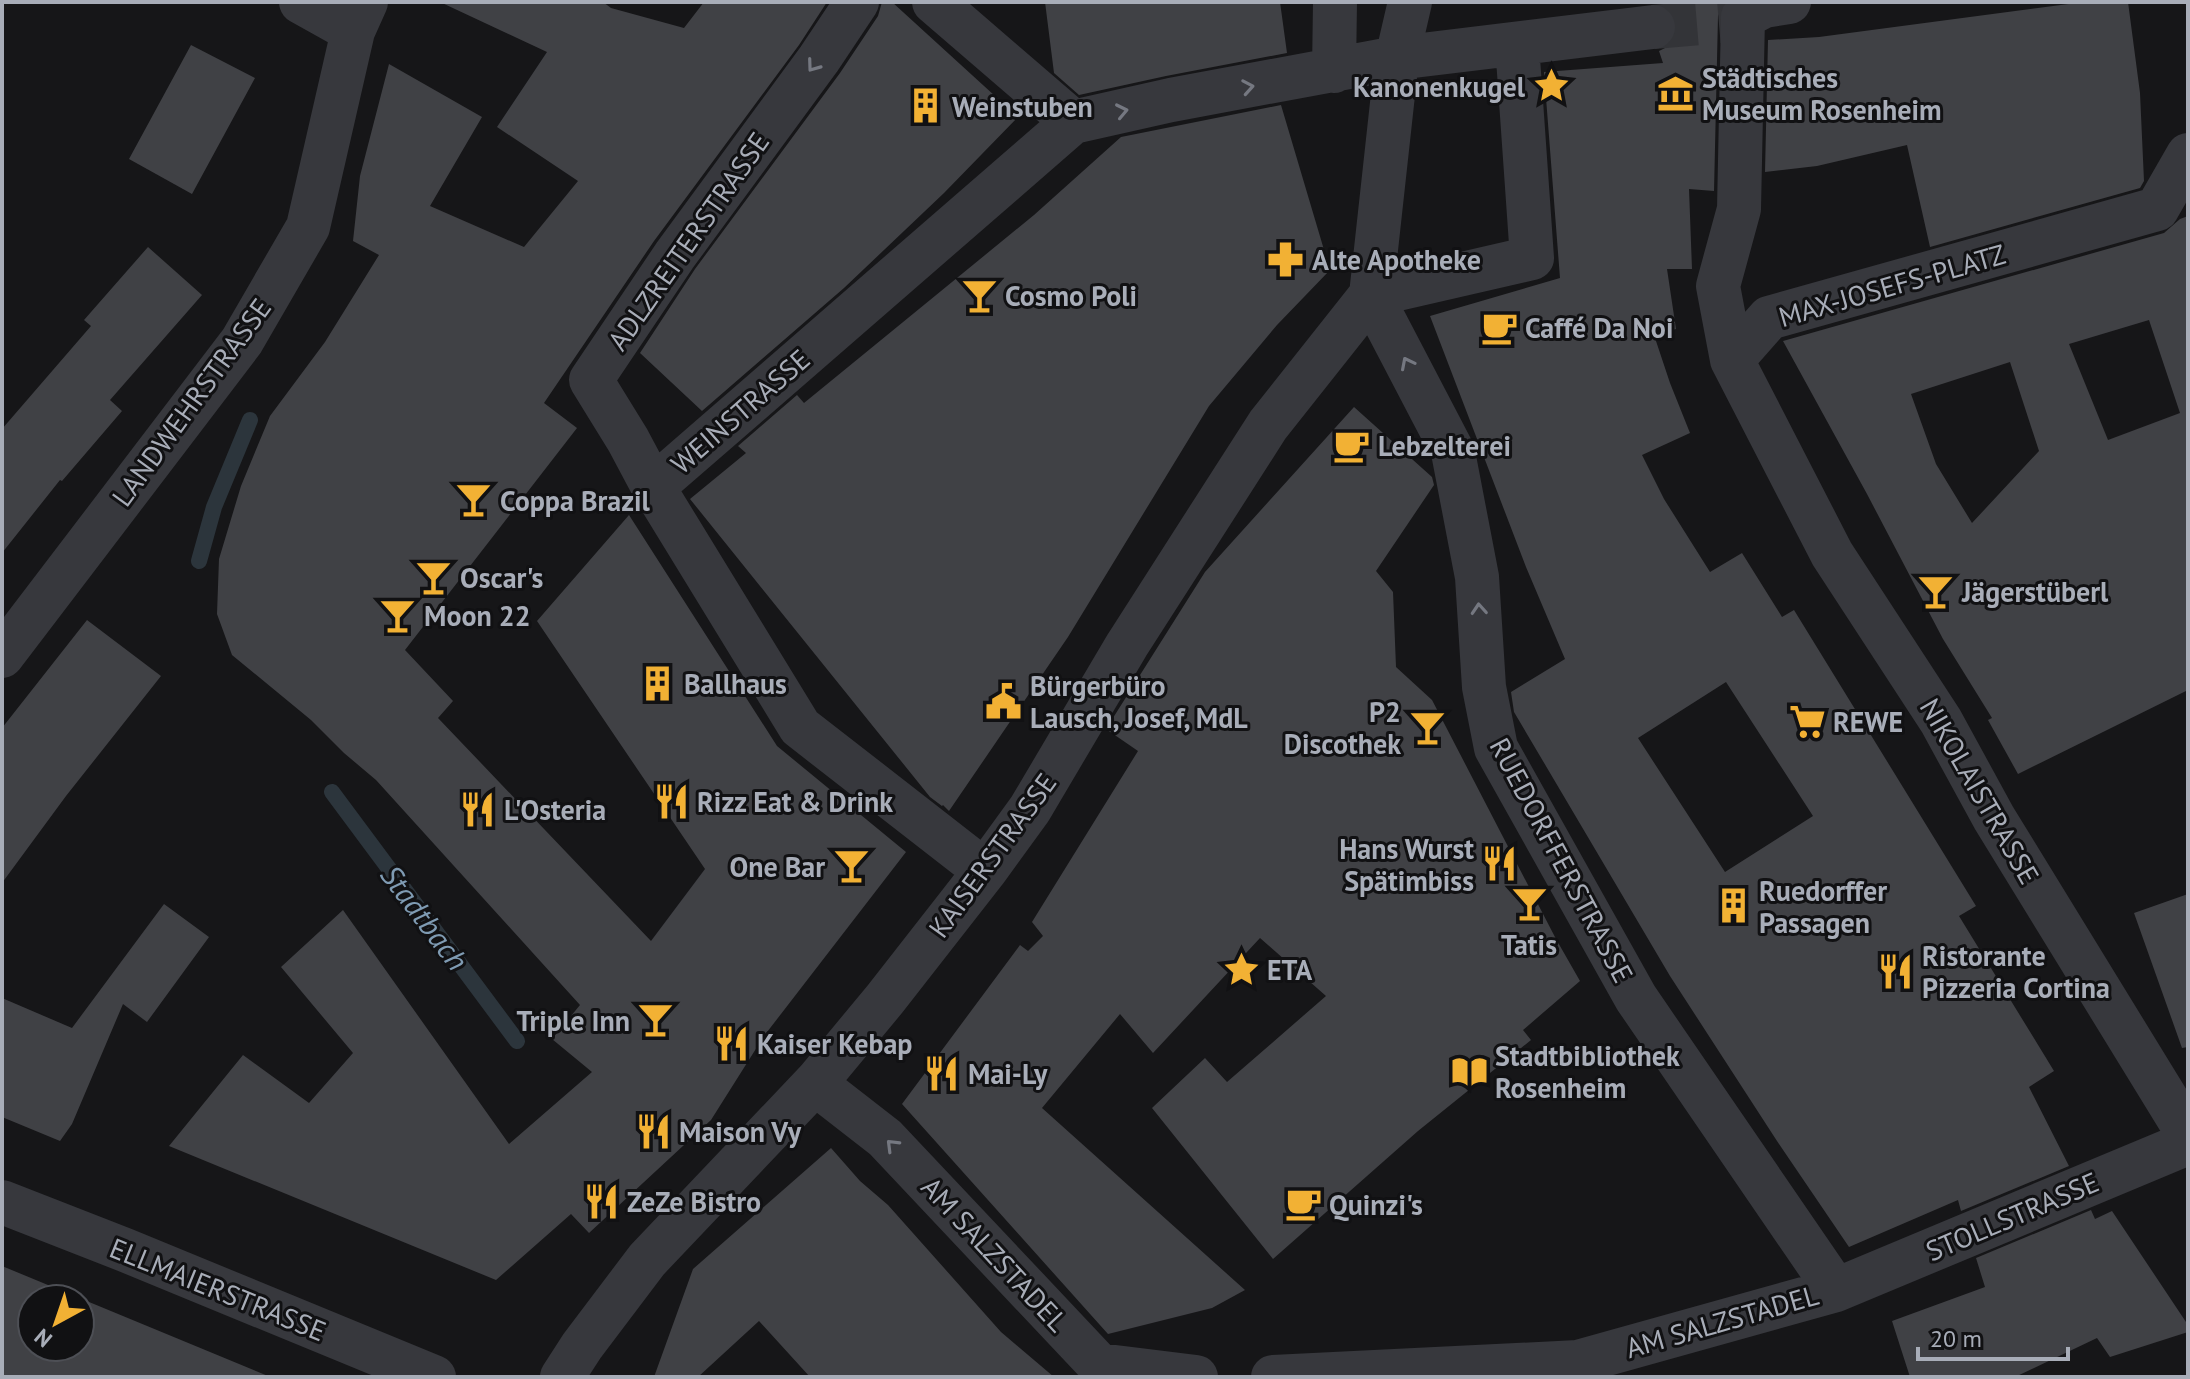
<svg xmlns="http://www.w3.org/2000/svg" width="2190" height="1379" viewBox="0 0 2190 1379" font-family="'PT Sans',sans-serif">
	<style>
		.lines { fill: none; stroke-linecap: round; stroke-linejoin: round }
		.stream { stroke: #2c353c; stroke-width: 16 }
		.building { fill: #404145; fill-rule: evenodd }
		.minor-tunnel { stroke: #333438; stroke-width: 44; stroke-dasharray: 44 22; stroke-linecap: butt }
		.minor { stroke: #37383d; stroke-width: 44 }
		.oneway { stroke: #757881 }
		.labels { text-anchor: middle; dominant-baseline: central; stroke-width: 6; stroke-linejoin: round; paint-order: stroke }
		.poi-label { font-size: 28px; font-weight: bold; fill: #a8adb8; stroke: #111113; text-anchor: start }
		.street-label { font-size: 28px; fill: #a8adb8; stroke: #111113 }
		.water-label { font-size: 30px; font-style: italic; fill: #7f9bb3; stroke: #111113 }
	</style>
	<rect width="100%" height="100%" fill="#161618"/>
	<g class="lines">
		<path class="stream" d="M199 561 214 507 250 420
			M332 792 517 1041"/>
	</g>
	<path class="building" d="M440 2H603L611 8 684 28 704 2H827L799 45 654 241 544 403 577 428 405 650 453 701 438 718 651 941 705 869 537 621 629 515 777 746 906 852 764 1036 711 1120 589 1233 571 1214 496 1280 169 1146 243 1055 309 1103 353 1053 281 967 343 910 509 1144 592 1072 552 1039 580 1005 376 780 344 753 311 720 232 655 217 614 219 559 241 486 270 416 325 342 379 255 353 241 360 176 389 64 482 117 430 206 524 247 578 181 497 127 547 52Z
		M882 2H892L1018 117 944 193 844 288 702 411 640 353 695 269 840 73 878 16Z
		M1045 2H1280L1287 53 1166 76 1079 95 1054 73Z
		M1646 2H1724L1718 16 1714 191 1689 189 1692 269H1667L1676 329 1654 335 1670 383 1690 433 1642 455 1664 499 1710 572 1742 553 1782 617 1794 610 1976 906 1959 916 2054 1071 2029 1087 2069 1166 1961 1211 1958 1200 1849 1247 1777 1141 1670 976 1514 712 1511 692 1565 659 1526 567 1430 316 1560 278 1544 72 1663 63 1659 51 1669 46 1676 37 1678 23 1672 11 1663 4ZM1726 682 1813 816 1725 872 1638 738Z
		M2084 2H2128L2140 93 2144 181 2140 188 1930 247 1907 145 1817 166 1765 172 1768 40 1819 37Z
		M191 45 255 78 192 194 129 159Z
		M1281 105 1330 270 1277 325 1209 406 1068 637 949 811 943 805 942 806 930 797 690 499 746 453 738 446 797 395 804 403 1034 215 1121 137Z
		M2188 216V690L2018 774 1988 720 1992 718 1943 639 1867 494 1783 341 2164 233 2180 219ZM2149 320 2180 413 2108 440 2069 344ZM2010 362 2039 451 1972 523 1936 464 1911 394Z
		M148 247 202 295 110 400 122 411 62 481 60 480 2 553V429L91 326 84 320Z
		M1354 407 1432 477 1434 485 1376 571 1393 592 1396 667 1432 700 1556 939 1580 981 1523 1030 1531 1040 1418 1131 1273 1259 1152 1108 1205 1058 1227 1082 1326 996 1260 938 1153 1053 1120 1014 1042 1108 1245 1290 1212 1308 1108 1334 902 1104 1020 945 1028 951 1043 936 1032 922 1138 751 1106 729 1205 572Z
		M87 620 161 676 66 796 2 883V728Z
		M2188 894V1047L2182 1048 2134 913Z
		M164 904 209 937 147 1022 123 1004 72 1124 60 1141 2 1117V998L72 1028Z
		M831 1148 860 1181 888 1205 1001 1332 1054 1377H810L759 1321 698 1377H654L693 1269Z
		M2091 1210 2095 1219 2112 1211 2188 1325V1332L2110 1357 2097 1338 2015 1377H1910L1892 1321 1985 1287 1976 1258Z
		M2 1266 268 1376V1377H2ZM32 1299H80V1347H32Z"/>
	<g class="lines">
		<path class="minor-tunnel" d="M1653 27 1724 21 1743 17"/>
		<path class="minor" d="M301 2 353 31
			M857 2 819 59 675 255 591 380 628 440 653 487 800 727 985 871
			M934 2 1073 122
			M1789 2 1764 6 1743 17 1739 209 1718 286 1732 360 1832 554 1941 721 1994 818 2188 1134
			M1334 71 1335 2
			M1371 295 1453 452 1477 577 1484 687 1496 748 1636 998 1836 1290
			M1371 295 1532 258 1517 44
			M1371 295 1397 58 1410 2
			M1732 360 1769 318 2157 209 2188 155
			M653 487 1073 122 1171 100 1397 58 1653 27
			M2 656 242 341 308 227 353 31 366 2
			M817 1081 831 1096 885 1138 1099 1365 1196 1377
			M2 1202 125 1250 434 1377
			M562 1377 582 1346 647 1260 817 1081 885 999 985 871 1030 809 1127 645 1268 425 1371 295
			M1273 1377 1578 1362 1836 1290 2188 1143"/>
	</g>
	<defs><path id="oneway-chevron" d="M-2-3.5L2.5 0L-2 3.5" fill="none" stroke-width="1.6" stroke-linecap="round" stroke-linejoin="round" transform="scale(2)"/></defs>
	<g class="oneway">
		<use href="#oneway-chevron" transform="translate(813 66) rotate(126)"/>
		<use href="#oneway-chevron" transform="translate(1248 87) rotate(-10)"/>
		<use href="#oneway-chevron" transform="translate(1122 111) rotate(-12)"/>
		<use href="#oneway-chevron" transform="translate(1407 363) rotate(-117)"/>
		<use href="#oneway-chevron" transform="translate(1479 609) rotate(-94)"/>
		<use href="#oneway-chevron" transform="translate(892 1145) rotate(-135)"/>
	</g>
	<defs>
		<symbol id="sight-bare" viewBox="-9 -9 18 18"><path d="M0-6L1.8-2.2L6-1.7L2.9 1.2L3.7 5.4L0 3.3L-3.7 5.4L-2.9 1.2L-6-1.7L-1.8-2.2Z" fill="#f2b134" stroke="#111113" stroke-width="2.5" paint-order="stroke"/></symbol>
		<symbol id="museum-bare" viewBox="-9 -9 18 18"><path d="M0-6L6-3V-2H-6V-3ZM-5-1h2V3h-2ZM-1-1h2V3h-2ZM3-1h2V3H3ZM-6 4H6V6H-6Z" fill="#f2b134" stroke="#111113" stroke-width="2.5" paint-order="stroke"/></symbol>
		<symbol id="building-bare" viewBox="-9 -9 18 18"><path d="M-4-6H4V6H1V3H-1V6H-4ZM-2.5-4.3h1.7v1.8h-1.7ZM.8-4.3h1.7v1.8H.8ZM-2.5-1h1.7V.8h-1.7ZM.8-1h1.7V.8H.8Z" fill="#f2b134" stroke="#111113" stroke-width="2.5" paint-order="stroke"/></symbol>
		<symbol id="pharmacy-bare" viewBox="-9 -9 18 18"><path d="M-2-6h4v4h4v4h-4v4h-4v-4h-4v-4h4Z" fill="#f2b134" stroke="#111113" stroke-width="2.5" paint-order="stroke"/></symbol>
		<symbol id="bar-bare" viewBox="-9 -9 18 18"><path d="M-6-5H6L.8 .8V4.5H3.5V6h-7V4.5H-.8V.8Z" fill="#f2b134" stroke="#111113" stroke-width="2.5" paint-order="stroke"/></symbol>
		<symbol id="cafe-bare" viewBox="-9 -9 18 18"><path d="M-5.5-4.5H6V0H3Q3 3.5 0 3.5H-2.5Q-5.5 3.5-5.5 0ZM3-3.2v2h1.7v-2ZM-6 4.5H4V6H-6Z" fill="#f2b134" stroke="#111113" stroke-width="2.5" paint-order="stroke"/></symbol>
		<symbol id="civic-bare" viewBox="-9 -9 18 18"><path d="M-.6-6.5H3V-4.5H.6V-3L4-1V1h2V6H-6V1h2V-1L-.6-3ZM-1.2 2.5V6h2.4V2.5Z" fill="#f2b134" stroke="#111113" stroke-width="2.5" paint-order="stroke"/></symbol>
		<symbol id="supermarket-bare" viewBox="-9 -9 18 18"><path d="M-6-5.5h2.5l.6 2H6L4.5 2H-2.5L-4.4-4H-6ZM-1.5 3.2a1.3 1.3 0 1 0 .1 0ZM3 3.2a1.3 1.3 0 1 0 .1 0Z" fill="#f2b134" stroke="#111113" stroke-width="2.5" paint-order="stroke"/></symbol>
		<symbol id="restaurant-bare" viewBox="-9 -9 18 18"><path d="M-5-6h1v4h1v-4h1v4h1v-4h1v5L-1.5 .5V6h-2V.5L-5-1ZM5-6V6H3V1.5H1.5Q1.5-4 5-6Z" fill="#f2b134" stroke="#111113" stroke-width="2.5" paint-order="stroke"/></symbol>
		<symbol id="library-bare" viewBox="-9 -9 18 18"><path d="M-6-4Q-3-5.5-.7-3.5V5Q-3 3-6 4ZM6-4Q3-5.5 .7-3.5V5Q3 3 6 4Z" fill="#f2b134" stroke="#111113" stroke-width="2.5" paint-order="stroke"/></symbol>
	</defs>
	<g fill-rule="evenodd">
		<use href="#sight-bare" x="1526" y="60" width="51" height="51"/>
		<use href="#museum-bare" x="1650" y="68" width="51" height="51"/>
		<use href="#building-bare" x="900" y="80" width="51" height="51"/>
		<use href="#pharmacy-bare" x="1260" y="234" width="51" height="51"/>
		<use href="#bar-bare" x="954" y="270" width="51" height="51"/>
		<use href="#cafe-bare" x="1474" y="302" width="51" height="51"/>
		<use href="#cafe-bare" x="1326" y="420" width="51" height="51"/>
		<use href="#bar-bare" x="448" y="474" width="51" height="51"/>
		<use href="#bar-bare" x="408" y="552" width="51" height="51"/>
		<use href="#bar-bare" x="1910" y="566" width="51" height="51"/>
		<use href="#bar-bare" x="372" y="590" width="51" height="51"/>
		<use href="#building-bare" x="632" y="658" width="51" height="51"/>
		<use href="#civic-bare" x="978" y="676" width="51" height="51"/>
		<use href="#supermarket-bare" x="1782" y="696" width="51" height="51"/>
		<use href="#bar-bare" x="1402" y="702" width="51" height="51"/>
		<use href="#restaurant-bare" x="646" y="776" width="51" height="51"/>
		<use href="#restaurant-bare" x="452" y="784" width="51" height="51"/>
		<use href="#restaurant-bare" x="1474" y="838" width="51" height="51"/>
		<use href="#bar-bare" x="826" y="840" width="51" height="51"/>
		<use href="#bar-bare" x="1504" y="878" width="51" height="51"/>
		<use href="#building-bare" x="1708" y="880" width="51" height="51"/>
		<use href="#sight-bare" x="1216" y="944" width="51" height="51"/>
		<use href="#restaurant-bare" x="1870" y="946" width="51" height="51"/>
		<use href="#bar-bare" x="630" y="994" width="51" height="51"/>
		<use href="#restaurant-bare" x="706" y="1018" width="51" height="51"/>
		<use href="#library-bare" x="1444" y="1046" width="51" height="51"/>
		<use href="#restaurant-bare" x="916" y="1048" width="51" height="51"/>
		<use href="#restaurant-bare" x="628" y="1106" width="51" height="51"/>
		<use href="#restaurant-bare" x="576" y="1176" width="51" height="51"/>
		<use href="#cafe-bare" x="1278" y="1178" width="51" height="51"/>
	</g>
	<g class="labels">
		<g class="poi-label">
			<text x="1702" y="77">Städtisches<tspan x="1702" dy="32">Museum Rosenheim</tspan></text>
			<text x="1525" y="86" text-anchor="end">Kanonenkugel</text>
			<text x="952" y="106">Weinstuben</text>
			<text x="1312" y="259">Alte Apotheke</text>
			<text x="1005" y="295">Cosmo Poli</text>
			<text x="1525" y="327">Caffé Da Noi</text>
			<text x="1378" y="445">Lebzelterei</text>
			<text x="500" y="500">Coppa Brazil</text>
			<text x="460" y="577">Oscar's</text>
			<text x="1962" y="591">Jägerstüberl</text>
			<text x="424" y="615">Moon 22</text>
			<text x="684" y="683">Ballhaus</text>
			<text x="1030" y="685">Bürgerbüro<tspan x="1030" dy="32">Lausch, Josef, MdL</tspan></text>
			<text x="1401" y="711" text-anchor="end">P2<tspan x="1401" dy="32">Discothek</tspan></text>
			<text x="1833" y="721">REWE</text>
			<text x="697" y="801">Rizz Eat &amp; Drink</text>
			<text x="504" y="809">L'Osteria</text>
			<text x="1474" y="848" text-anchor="end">Hans Wurst<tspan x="1474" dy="32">Spätimbiss</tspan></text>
			<text x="825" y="866" text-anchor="end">One Bar</text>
			<text x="1759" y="890">Ruedorffer<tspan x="1759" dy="32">Passagen</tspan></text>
			<text x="1529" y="944" text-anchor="middle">Tatis</text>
			<text x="1922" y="955">Ristorante<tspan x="1922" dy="32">Pizzeria Cortina</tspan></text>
			<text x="1267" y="969">ETA</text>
			<text x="630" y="1020" text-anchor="end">Triple Inn</text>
			<text x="757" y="1043">Kaiser Kebap</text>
			<text x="1495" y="1055">Stadtbibliothek<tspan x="1495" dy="32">Rosenheim</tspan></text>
			<text x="968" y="1073">Mai-Ly</text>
			<text x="679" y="1131">Maison Vy</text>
			<text x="627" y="1201">ZeZe Bistro</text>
			<text x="1329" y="1204">Quinzi's</text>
		</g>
		<g class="street-label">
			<text transform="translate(688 241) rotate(-55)">ADLZREITERSTRASSE</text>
			<text transform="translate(1892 285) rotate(-16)">MAX-JOSEFS-PLATZ</text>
			<text transform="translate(191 402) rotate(-54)">LANDWEHRSTRASSE</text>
			<text transform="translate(740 411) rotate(-41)">WEINSTRASSE</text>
			<text transform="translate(1980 791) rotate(60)">NIKOLAISTRASSE</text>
			<text transform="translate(992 855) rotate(-54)">KAISERSTRASSE</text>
			<text transform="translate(1562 860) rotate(62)">RUEDORFFERSTRASSE</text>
			<text transform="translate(2012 1216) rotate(-23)">STOLLSTRASSE</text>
			<text transform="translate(995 1254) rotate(47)">AM SALZSTADEL</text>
			<text transform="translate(218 1289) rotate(22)">ELLMAIERSTRASSE</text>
			<text transform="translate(1722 1321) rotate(-16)">AM SALZSTADEL</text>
		</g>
		<g class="water-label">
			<text transform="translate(425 917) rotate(53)">Stadtbach</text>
		</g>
	</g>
	<rect width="2190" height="1379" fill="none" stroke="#a8adb8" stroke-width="8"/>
	<g transform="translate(56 1323) rotate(220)"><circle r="38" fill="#111113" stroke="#4d4f55" stroke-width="2"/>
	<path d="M0-6L14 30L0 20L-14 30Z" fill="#f2b134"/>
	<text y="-12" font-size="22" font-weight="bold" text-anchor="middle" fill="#a8adb8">N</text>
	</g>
	<path d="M1918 1347v12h150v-12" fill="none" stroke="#a8adb8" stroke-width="4"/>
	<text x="1930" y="1347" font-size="24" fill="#a8adb8" stroke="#111113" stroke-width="6" paint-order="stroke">20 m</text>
</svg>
